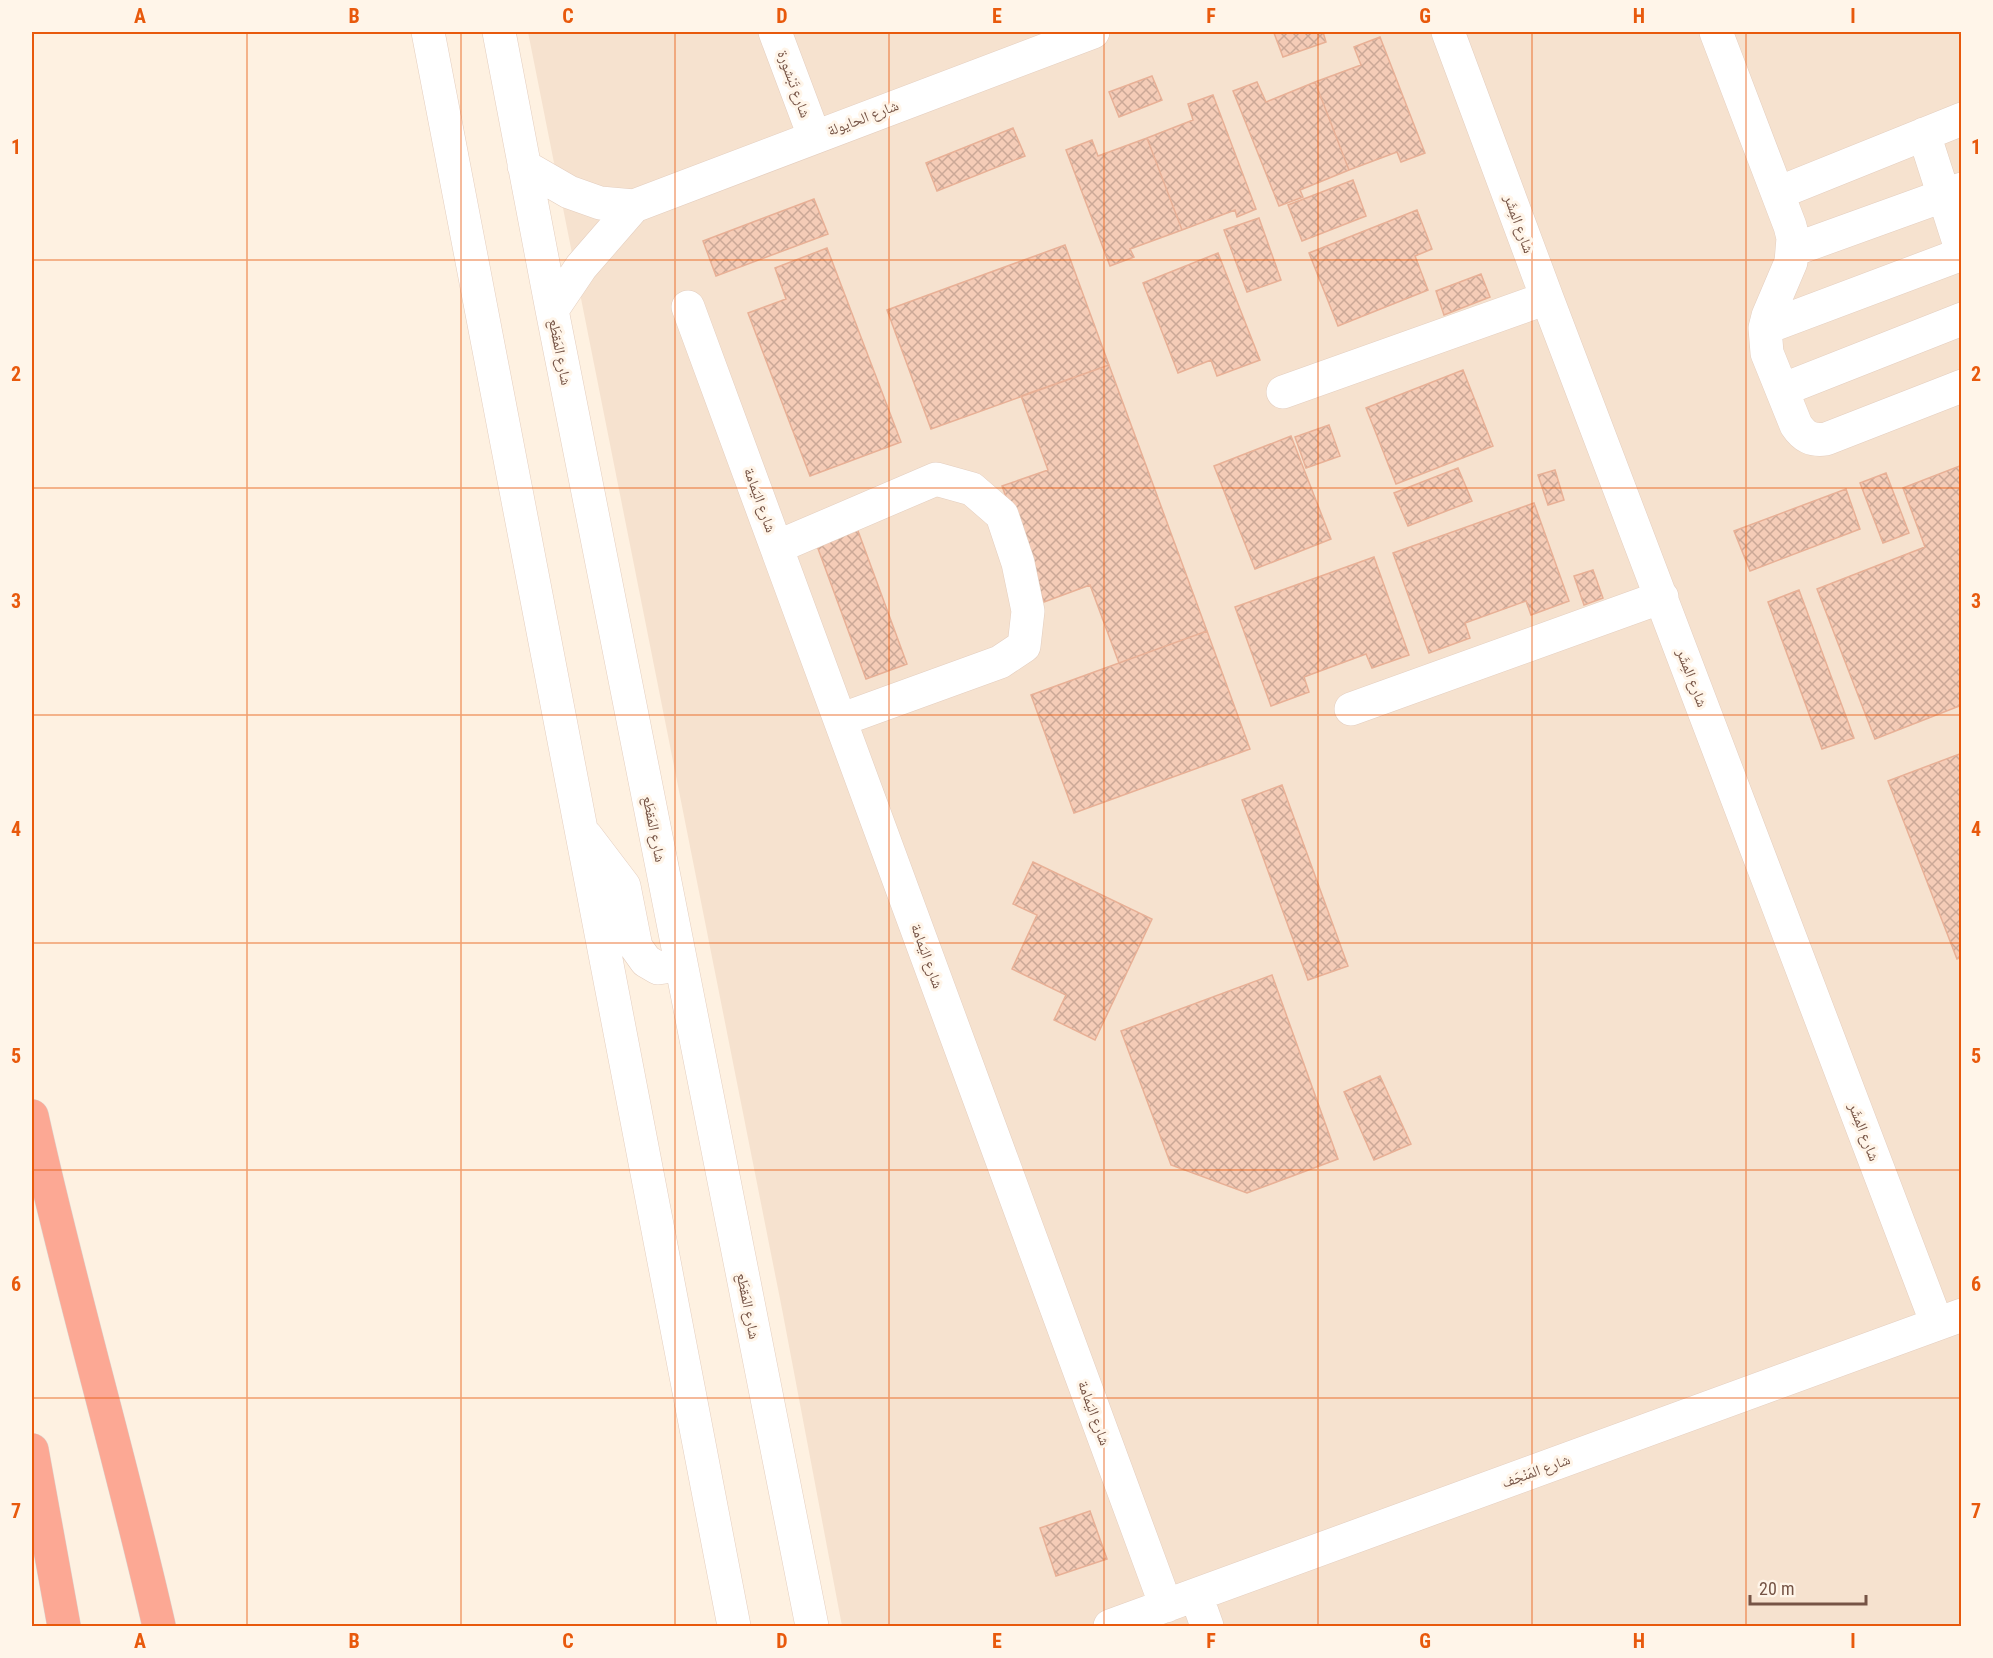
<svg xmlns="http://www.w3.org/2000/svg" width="1993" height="1658" viewBox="0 0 1993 1658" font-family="'Roboto Condensed','Noto Naskh Arabic',sans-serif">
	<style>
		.residential { fill: #f6e2cf }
		.building { fill: url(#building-cross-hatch); stroke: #e8b096; stroke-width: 1.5 }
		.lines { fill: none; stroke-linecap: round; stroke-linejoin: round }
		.minor-casing { stroke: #e4cebf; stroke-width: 34 }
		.highway-casing { stroke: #dbd3cf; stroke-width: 34 }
		.minor { stroke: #fff; stroke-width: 33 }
		.highway { stroke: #fca894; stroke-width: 33 }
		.grid { fill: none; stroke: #e8590c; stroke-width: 1.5; stroke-opacity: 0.55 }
		.labels { text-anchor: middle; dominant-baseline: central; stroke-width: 6; stroke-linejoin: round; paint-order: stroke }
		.street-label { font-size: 15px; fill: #765446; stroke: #fff5e9 }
		.neatline { fill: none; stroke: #e8590c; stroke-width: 2 }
		.grid-label { font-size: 20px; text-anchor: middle; font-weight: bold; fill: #e8590c }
	</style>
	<defs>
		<pattern id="building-cross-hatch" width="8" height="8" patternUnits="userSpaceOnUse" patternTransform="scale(1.5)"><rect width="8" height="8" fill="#f5ccb7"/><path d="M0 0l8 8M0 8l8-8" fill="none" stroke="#cba897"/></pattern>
	</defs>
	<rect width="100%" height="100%" fill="#fef1e1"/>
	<path class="residential" d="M528 32H1961V1626H842L782 1309Z"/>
	<path class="building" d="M1277 32H1323L1326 42 1283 57 1274 33Z
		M1380 37 1425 153 1401 162 1397 152 1349 170 1315 82 1361 65 1354 47Z
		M1152 76 1162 100 1119 117 1109 92Z
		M1257 82 1266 102 1315 82 1349 170 1300 190 1303 197 1279 206 1233 91Z
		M1213 95 1256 209 1237 217 1235 210 1182 230 1147 138 1193 120 1188 104Z
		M1013 128 1025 156 937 191 926 163Z
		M1147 138 1182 230 1130 249 1134 257 1110 266 1066 150 1092 140 1098 156Z
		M1353 180 1366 216 1302 241 1288 205Z
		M814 199 828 234 716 276 703 241Z
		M1417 210 1432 249 1415 256 1428 290 1338 326 1309 253Z
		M1259 218 1281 280 1247 292 1224 230Z
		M1065 245 1109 365 931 429 887 310Z
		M827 248 901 442 810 476 748 313 786 299 775 268Z
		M1218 253 1260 360 1217 376 1211 360 1178 373 1143 283Z
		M1481 274 1490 297 1444 315 1436 291Z
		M1109 365 1207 631 1119 663 1090 585 1044 602 1002 486 1048 470 1021 396Z
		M1463 370 1493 446 1396 484 1366 408Z
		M1329 425 1340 456 1306 468 1295 437Z
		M1291 436 1331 539 1255 569 1214 466Z
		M1962 465V705L1875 739 1817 589 1925 547 1903 488Z
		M1458 468 1472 501 1408 526 1394 493Z
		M1555 470 1564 500 1548 505 1538 475Z
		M1886 473 1909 533 1883 543 1860 483Z
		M1846 489 1860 529 1750 571 1734 531Z
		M1534 503 1569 601 1531 615 1526 601 1465 623 1470 638 1429 653 1393 553Z
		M854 520 907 664 866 679 813 535Z
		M1374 557 1409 655 1372 668 1366 654 1304 677 1309 692 1271 706 1235 607Z
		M1593 570 1603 598 1584 605 1574 576Z
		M1799 590 1854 738 1822 749 1768 602Z
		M1207 631 1250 749 1074 813 1031 695Z
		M1962 753V957L1957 959 1888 781Z
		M1282 785 1348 966 1308 980 1242 800Z
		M1033 862 1152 919 1095 1040 1054 1020 1066 995 1012 969 1037 915 1013 904Z
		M1272 975 1338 1159 1247 1193 1171 1165 1121 1031Z
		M1380 1076 1411 1144 1374 1160 1344 1092Z
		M1090 1511 1107 1559 1056 1576 1040 1528Z"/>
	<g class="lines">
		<defs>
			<path id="minor" d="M428 32 734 1626
				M499 32 552 310 812 1626
				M775 32 814 136
				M1448 32 1547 298 1937 1324
				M1716 32 1790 226 1793 238 1791 262 1768 316 1765 328 1767 353 1796 425C1804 437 1812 441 1826 439L1962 386
				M1924 134 1962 252
				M524 166 569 192 600 203 634 206 1093 32
				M1778 193 1962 119
				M1793 250 1962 189
				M688 307 1166 1606
				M552 310 581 267 634 206
				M1765 328 1962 254
				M1782 390 1962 319
				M1283 392 1547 298
				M777 547 936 479 972 489 1002 515 1018 563 1028 611 1024 646 1000 662 840 720
				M1351 709 1662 597
				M586 836 624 886 636 947 646 961 658 968 681 965
				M1196 1595 1207 1626
				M1110 1626 1962 1315"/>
			<path id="highway" d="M32 1116C70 1288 120 1455 159 1626
				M32 1450 64 1626"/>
		</defs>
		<use href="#minor" class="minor-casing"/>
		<use href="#highway" class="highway-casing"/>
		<use href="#minor" class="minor"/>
		<use href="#highway" class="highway"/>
	</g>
	<path class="grid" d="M247 32V1626M461 32V1626M675 32V1626M889 32V1626M1104 32V1626M1318 32V1626M1532 32V1626M1746 32V1626M32 260H1962M32 488H1962M32 715H1962M32 943H1962M32 1170H1962M32 1398H1962"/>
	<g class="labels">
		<g class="street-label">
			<text transform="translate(794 84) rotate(70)">شارع تَبْشورة</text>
			<text transform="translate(863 118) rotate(-21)">شارع الحايولة</text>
			<text transform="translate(1519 224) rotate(70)">شارع المِشَر</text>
			<text transform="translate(560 352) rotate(79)">شارع المَقطَع</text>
			<text transform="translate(760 500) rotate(70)">شارع اليَمامة</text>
			<text transform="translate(1692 678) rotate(69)">شارع المِشَر</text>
			<text transform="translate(654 829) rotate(79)">شارع المَقطَع</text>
			<text transform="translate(927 956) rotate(70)">شارع اليَمامة</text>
			<text transform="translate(1864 1132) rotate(69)">شارع المِشَر</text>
			<text transform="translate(748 1306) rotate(79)">شارع المَقطَع</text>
			<text transform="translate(1094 1413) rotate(70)">شارع اليَمامة</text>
			<text transform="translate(1536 1471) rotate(-20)">شارع المَنْجَف</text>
		</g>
	</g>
	<rect width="1993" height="1658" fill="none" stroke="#fff5e9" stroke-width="66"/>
	<path d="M1750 1595v9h116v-9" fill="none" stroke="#765446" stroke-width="3"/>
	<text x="1759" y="1595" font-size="18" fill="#765446" stroke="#fff5e9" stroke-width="4.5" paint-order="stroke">20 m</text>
	<rect x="33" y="33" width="1927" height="1592" class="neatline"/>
	<g class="grid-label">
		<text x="140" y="23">A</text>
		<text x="354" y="23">B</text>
		<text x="568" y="23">C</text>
		<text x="782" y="23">D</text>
		<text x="997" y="23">E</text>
		<text x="1211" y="23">F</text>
		<text x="1425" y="23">G</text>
		<text x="1639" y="23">H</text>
		<text x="1853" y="23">I</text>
		<text x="16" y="154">1</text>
		<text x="1976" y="154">1</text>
		<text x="16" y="381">2</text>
		<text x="1976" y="381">2</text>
		<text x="16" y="608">3</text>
		<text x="1976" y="608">3</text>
		<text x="16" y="836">4</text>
		<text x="1976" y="836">4</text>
		<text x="16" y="1063">5</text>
		<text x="1976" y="1063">5</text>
		<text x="16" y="1291">6</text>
		<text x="1976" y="1291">6</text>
		<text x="16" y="1518">7</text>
		<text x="1976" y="1518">7</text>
		<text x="140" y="1648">A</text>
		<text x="354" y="1648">B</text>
		<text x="568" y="1648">C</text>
		<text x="782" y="1648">D</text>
		<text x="997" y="1648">E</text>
		<text x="1211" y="1648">F</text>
		<text x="1425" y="1648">G</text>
		<text x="1639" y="1648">H</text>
		<text x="1853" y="1648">I</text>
	</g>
</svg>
